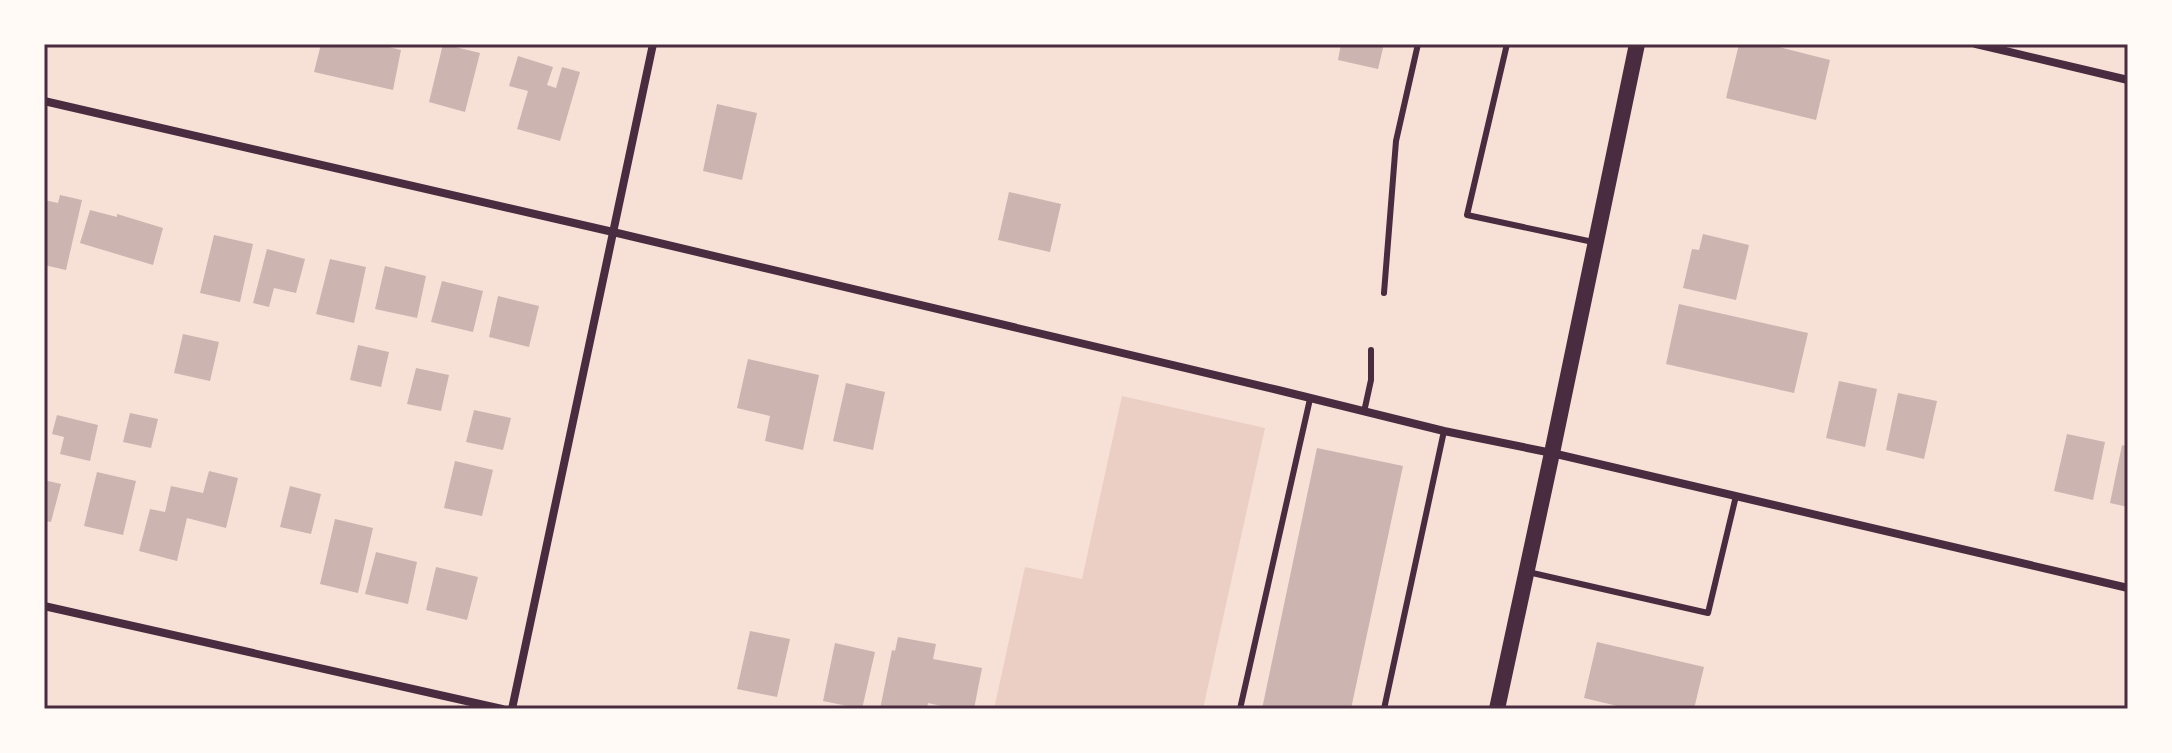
<svg xmlns="http://www.w3.org/2000/svg" width="2172" height="753" viewBox="0 0 2172 753" font-family="'Roboto Condensed',sans-serif">
	<style>
		.green { fill: #ebcfc5 }
		.building { fill: #ccb4b1 }
		.lines { fill: none; stroke-linecap: round; stroke-linejoin: round }
		.service { stroke: #4a2c40; stroke-width: 6 }
		.minor { stroke: #4a2c40; stroke-width: 8 }
		.secondary { stroke: #4a2c40; stroke-width: 16 }
		.neatline { fill: none; stroke: #4a2c40; stroke-width: 3 }
	</style>
	<rect width="100%" height="100%" fill="#f7e1d7"/>
	<path class="green" d="M1122 396 1265 428 1203 709H994L1025 567 1082 579Z"/>
	<path class="building" d="M321 44H377L401 50 393 90 314 72Z
		M443 44 480 53 465 112 429 102Z
		M1341 44H1384L1378 69 1338 60Z
		M1739 44H1767L1830 60 1816 120 1726 98Z
		M518 56 553 67 547 85 556 88 562 67 580 72 560 141 517 129 528 91 509 86Z
		M717 104 757 113 742 180 703 171Z
		M1009 192 1061 204 1050 252 998 240Z
		M60 195 82 200 66 270 44 265V200L58 203Z
		M90 210 117 217V214L163 228 153 265 80 243Z
		M1703 234 1749 245 1736 300 1683 288 1692 249 1699 250Z
		M214 235 253 244 240 302 200 293Z
		M267 249 305 259 296 293 274 288 269 307 253 303Z
		M330 259 366 267 354 323 316 314Z
		M385 266 426 276 417 318 375 309Z
		M442 281 483 291 473 332 431 322Z
		M498 296 539 306 529 347 489 337Z
		M1679 304 1808 333 1794 393 1666 364Z
		M183 334 219 342 210 381 174 373Z
		M358 345 389 352 381 387 350 380Z
		M748 359 819 375 803 450 765 441 770 416 737 408Z
		M416 368 449 375 441 411 407 404Z
		M1839 381 1877 389 1865 447 1826 438Z
		M846 383 885 392 873 450 833 441Z
		M1898 393 1937 401 1924 459 1886 450Z
		M474 410 511 418 503 450 466 442Z
		M130 413 158 419 151 448 123 442Z
		M57 415 98 425 90 461 60 454 64 437 52 434Z
		M2067 434 2105 442 2093 500 2054 491Z
		M2122 445 2128 447V507L2110 503Z
		M1317 448 1403 466 1351 709H1262Z
		M455 461 493 470 482 516 444 508Z
		M209 471 238 478 226 528 187 518 177 561 139 551 150 509 165 512 171 486 203 493Z
		M97 472 136 481 123 535 84 526Z
		M44 480 61 484 51 522 44 521Z
		M290 486 321 494 311 534 280 527Z
		M335 519 373 528 358 593 320 584Z
		M376 552 417 562 408 604 365 594Z
		M436 567 478 577 467 620 426 610Z
		M750 631 790 639 777 697 737 689Z
		M898 637 936 644 933 659 982 668 974 709H955L928 703 927 709H880L892 650 895 651Z
		M1597 642 1704 667 1694 709H1630L1584 698Z
		M835 643 875 652 862 709 823 701Z"/>
	<g class="lines">
		<path class="service" d="M1507 44 1467 215 1593 242
			M1384 293 1396 141 1418 44
			M1364 412 1371 380V350
			M1528 572 1708 613 1736 496
			M1240 709 1310 399
			M1384 709 1444 431"/>
		<path class="minor" d="M1976 44 2128 80
			M44 101 613 232 1278 390 1444 431 1552 453 2128 588
			M44 606 502 709
			M512 709 653 44"/>
		<path class="secondary" d="M1497 709 1552 453 1637 44"/>
	</g>
	<rect width="2172" height="753" fill="none" stroke="#fffaf5" stroke-width="92"/>
	<rect x="46" y="46" width="2080" height="661" class="neatline"/>
</svg>
